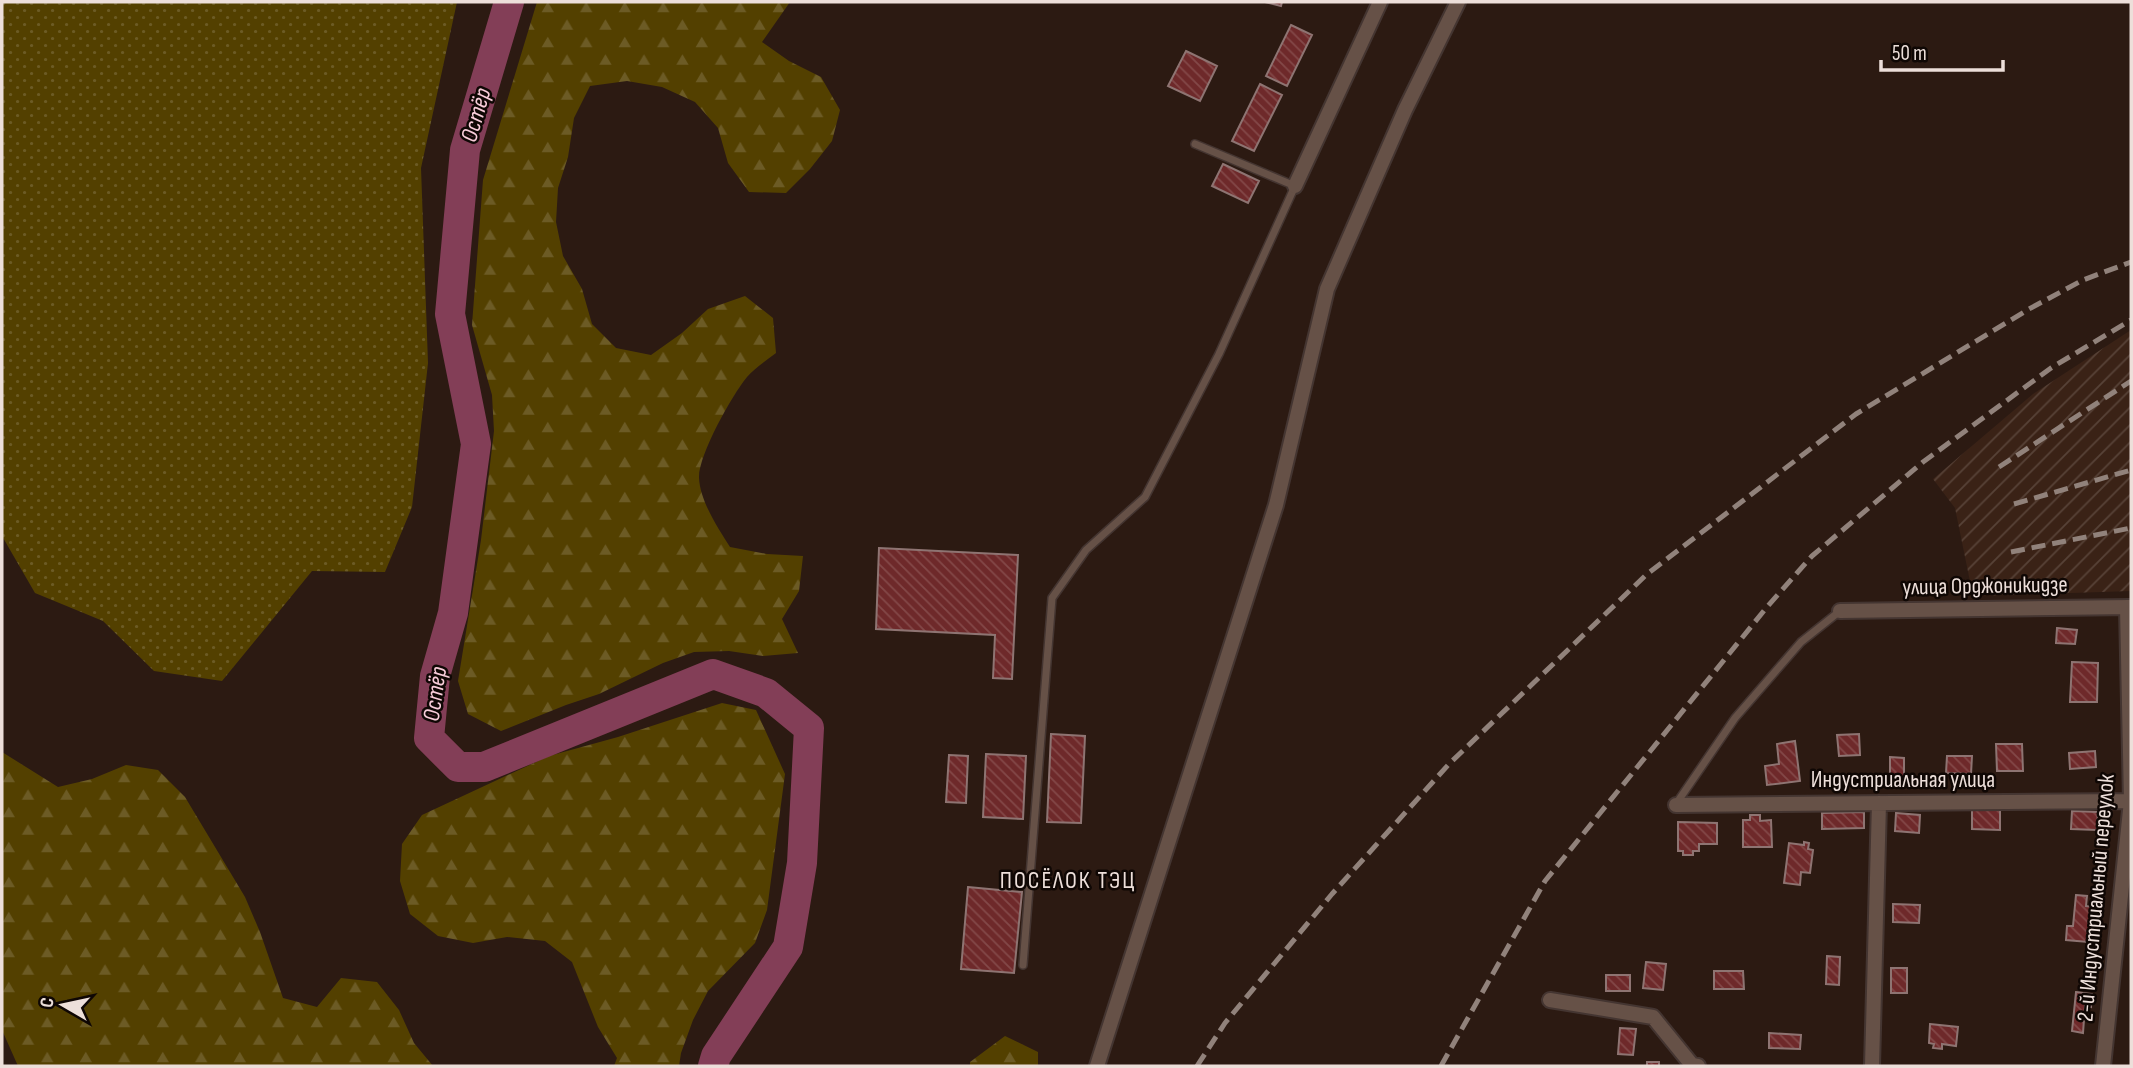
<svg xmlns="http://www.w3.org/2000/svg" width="2133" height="1068" viewBox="0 0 2133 1068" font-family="'Sofia Sans Condensed',sans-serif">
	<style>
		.industrial { fill: url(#industrial-furrows) }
		.grass { fill: url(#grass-dots) }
		.forest { fill: url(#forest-firs) }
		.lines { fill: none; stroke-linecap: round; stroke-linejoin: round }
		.river { stroke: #833e57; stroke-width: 30 }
		.building { fill: url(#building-back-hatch); stroke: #8e7472; stroke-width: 2 }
		.lane-casing { stroke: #443531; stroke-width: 10 }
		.street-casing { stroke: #443531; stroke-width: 18 }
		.lane { stroke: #665147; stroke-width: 7 }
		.street { stroke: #665147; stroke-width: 14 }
		.rail { stroke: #91827b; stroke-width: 5; stroke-dasharray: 14 7; stroke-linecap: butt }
		.labels { text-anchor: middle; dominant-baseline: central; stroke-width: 5; stroke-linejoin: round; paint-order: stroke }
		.street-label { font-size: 23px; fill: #eddfda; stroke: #0f0704 }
		.water-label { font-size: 24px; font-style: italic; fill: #f9cdda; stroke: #0f0704 }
		.neighbourhood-label { font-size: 24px; letter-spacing: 2px; fill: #eddfda; stroke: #0f0704 }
	</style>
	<defs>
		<pattern id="industrial-furrows" width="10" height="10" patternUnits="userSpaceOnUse" patternTransform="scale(1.75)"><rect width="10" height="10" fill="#3a2216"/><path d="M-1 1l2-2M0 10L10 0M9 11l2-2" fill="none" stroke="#574237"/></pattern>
		<pattern id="grass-dots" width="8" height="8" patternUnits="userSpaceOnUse" patternTransform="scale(1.75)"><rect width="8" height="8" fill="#534000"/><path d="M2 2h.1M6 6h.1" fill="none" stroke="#6c5b25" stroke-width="1.8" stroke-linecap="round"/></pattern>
		<pattern id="forest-firs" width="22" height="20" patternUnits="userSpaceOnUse" patternTransform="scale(1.75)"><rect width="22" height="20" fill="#534000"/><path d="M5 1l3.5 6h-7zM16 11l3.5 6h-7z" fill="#6c5b25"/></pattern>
		<pattern id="building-back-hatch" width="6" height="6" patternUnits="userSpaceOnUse" patternTransform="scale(1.75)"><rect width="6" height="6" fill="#6e292a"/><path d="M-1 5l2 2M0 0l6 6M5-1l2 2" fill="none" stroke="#834848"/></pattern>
	</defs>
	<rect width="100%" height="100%" fill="#2c1a12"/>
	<path class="industrial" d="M2131 330V591L1973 596 1955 508 1933 479 2033 394Z"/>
	<path class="grass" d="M2 2H457L421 168 428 363 412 507 385 572 312 571 222 681 154 671 103 621 35 593 2 536Z"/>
	<path class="forest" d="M537 2H790L762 42 789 61 821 77 840 110 832 141 810 169 786 193 749 192 728 163 718 128 695 102 662 87 627 81 590 86 574 118 568 157 558 188 556 222 563 256 582 289 592 324 616 348 651 355 682 333 708 309 745 296 773 318 776 353C767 360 755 368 747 377 732 395 698 456 699 478 700 501 718 528 730 547L767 554 803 556 799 591 782 619 798 653 763 656 729 651 694 652 663 663 599 694 566 705 501 731 468 714 458 681 481 540 494 431 492 395 472 325 483 180Z
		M722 703 756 710 785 774 767 910 755 943 708 991 693 1020 681 1053 679 1066H614L617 1058 598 1027 572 962 545 941 507 937 473 943 438 936 410 914 400 881 402 844 422 815 549 756 618 737Z
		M2 752 58 787 92 779 126 765 158 770 185 797 245 897 260 932 283 998 317 1007 341 978 377 982 399 1010 414 1043 433 1066H18L2 1030Z
		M1005 1036 1038 1052V1066H970V1062Z"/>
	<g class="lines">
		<path class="river" d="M509 2 465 150 450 314 476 444 453 613 435 676 429 738 458 767H484L713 674 766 693 809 728 802 863 788 947 716 1056 713 1066"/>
	</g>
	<path class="building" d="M1265 2H1282L1281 6Z
		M1291 25 1312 35 1287 86 1266 76Z
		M1186 51 1217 66 1200 101 1168 86Z
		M1260 84 1282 95 1254 151 1232 141Z
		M1223 164 1259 181 1248 203 1212 186Z
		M879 548 1018 555 1012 679 993 678 995 635 876 629Z
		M2057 628 2077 630 2075 644 2056 643Z
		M2072 662 2098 663 2097 702H2070Z
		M1051 734 1085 736 1081 823 1047 822Z
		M1859 734 1860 755 1839 756 1837 735Z
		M1795 741 1800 781 1767 785 1765 766 1779 764 1777 744Z
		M1996 744H2022L2023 771H1997Z
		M2095 751 2096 767 2070 769 2069 753Z
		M986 754 1026 756 1023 819 983 817Z
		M949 755 968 756 966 803 946 802Z
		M1947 756H1972L1971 774 1946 773Z
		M1890 757 1904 758V778H1890Z
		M1972 810H2000V830L1972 829Z
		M2072 811 2098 812 2097 830 2071 829Z
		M1864 812V828L1822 829V813Z
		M1896 813 1920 815 1919 833 1895 831Z
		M1750 815H1760V821L1771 820 1772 847H1743V820H1750Z
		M1678 822 1717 823V844H1699V851H1693V855H1683V851H1678Z
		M1804 842 1809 843 1808 849 1813 850 1810 873 1801 872 1800 885 1784 883 1789 843 1804 845Z
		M968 887 1022 892 1014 973 961 969Z
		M2076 895 2087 896 2086 906 2096 907 2094 927H2090L2088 942 2066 940 2067 926H2073Z
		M1893 904 1920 905 1919 923 1893 922Z
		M1827 956 1840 957 1839 985 1826 984Z
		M1646 962 1666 964 1663 990 1643 988Z
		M1891 968H1907V993H1891Z
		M1714 971H1743L1744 989H1714Z
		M1606 975H1630V991H1606Z
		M2076 992 2092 994 2091 1007 2085 1006 2083 1033 2072 1031Z
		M1930 1024 1958 1027 1956 1046 1942 1044V1049L1933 1048 1934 1044 1929 1043Z
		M1620 1028 1636 1029 1633 1055 1618 1054Z
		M1769 1033 1801 1035 1800 1049 1769 1048Z
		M1647 1062H1659V1066H1647Z"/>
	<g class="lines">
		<defs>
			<path id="lane" d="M1676 804 1735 718 1801 642 1840 611
				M1023 965 1052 598 1086 550 1145 497 1219 354 1295 186 1195 144"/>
			<path id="street" d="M1295 186 1380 2
				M1840 611 2131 607
				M1676 805 2131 801
				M1550 1000 1653 1017 1692 1065 1698 1066
				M1097 1066 1276 505 1327 289 1405 110 1458 2
				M1872 1066 1879 803
				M2103 1066 2131 801 2127 607"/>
		</defs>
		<use href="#lane" class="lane-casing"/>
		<use href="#street" class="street-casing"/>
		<use href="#lane" class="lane"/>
		<use href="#street" class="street"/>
		<path class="rail" d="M1999 467 2131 381
			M2014 504 2131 470
			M2011 552 2131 528
			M1197 1066 1225 1023 1332 894 1449 764 1646 575 1856 414 2029 309 2083 280 2131 262
			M1441 1066 1545 881 1767 607 1812 556 1923 462 2051 368 2131 320"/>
	</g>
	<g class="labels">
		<g class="street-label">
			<text transform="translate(1985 586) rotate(-1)">улица Орджоникидзе</text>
			<text x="1903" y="780">Индустриальная улица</text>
			<text transform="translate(2096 898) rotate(-85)">2-й Индустриальный переулок</text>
		</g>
		<g class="water-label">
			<text transform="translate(476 115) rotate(-74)">Остёр</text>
			<text transform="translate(435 694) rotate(-82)">Остёр</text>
		</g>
		<g class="neighbourhood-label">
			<text x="1068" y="880">ПОСЁЛОК ТЭЦ</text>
		</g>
	</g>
	<rect width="2133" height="1068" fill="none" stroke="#eddfda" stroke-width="7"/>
	<g transform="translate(63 1005) rotate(279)" stroke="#0f0704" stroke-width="5" paint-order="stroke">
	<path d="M0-5L12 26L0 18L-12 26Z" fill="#eddfda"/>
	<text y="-10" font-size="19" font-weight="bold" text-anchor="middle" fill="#eddfda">С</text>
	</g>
	<path d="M1881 60v10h122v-10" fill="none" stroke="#eddfda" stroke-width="3.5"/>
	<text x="1892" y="60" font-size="21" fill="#eddfda" stroke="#0f0704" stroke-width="5" paint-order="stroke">50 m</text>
</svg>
